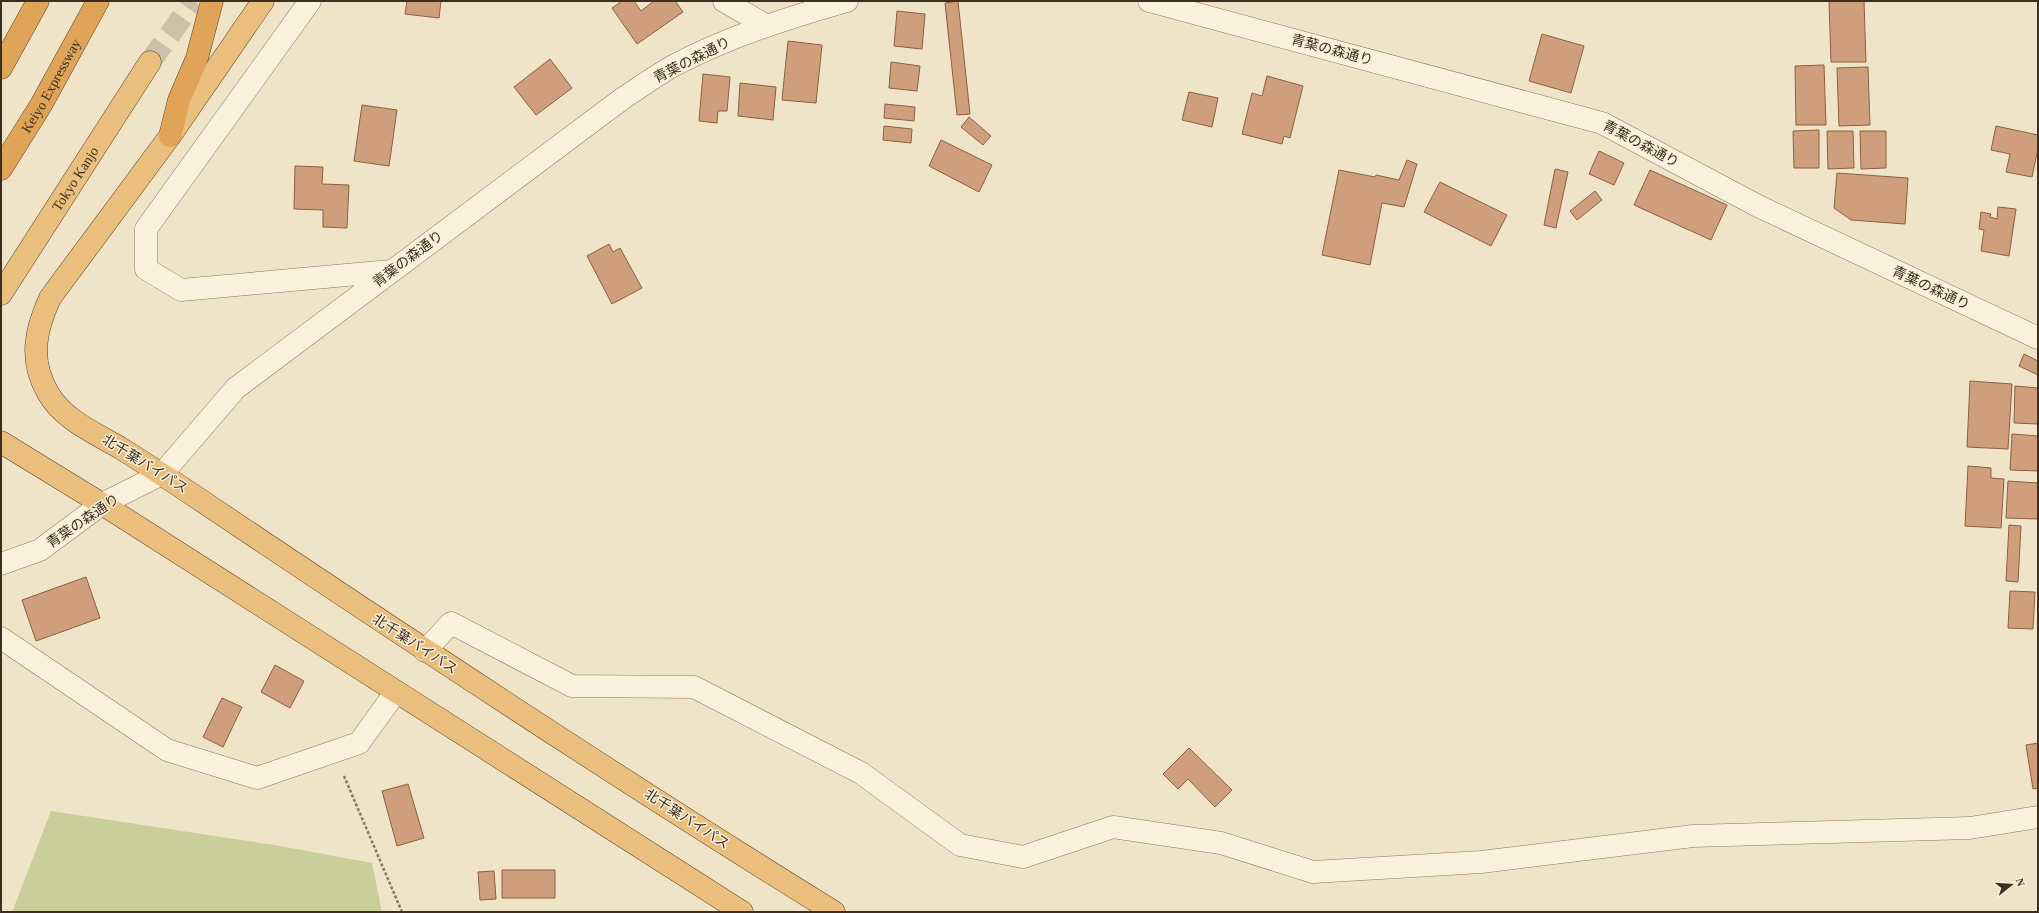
<svg xmlns="http://www.w3.org/2000/svg" width="2039" height="913" viewBox="0 0 2039 913" font-family="'Times New Roman','Noto Sans JP',serif">
	<style>
		.green { fill: #c9cf9b }
		.building { fill: #cf9f7d; stroke: #8d5f41 }
		.lines { fill: none; stroke-linecap: round; stroke-linejoin: round }
		.trunk-tunnel { stroke: #ccc0a6; stroke-width: 22; stroke-dasharray: 22 11; stroke-linecap: butt }
		.minor-casing { stroke: #8d765c; stroke-width: 23 }
		.tertiary-casing { stroke: #8d765c; stroke-width: 23 }
		.trunk-casing { stroke: #5b4430; stroke-width: 23 }
		.motorway-casing { stroke: #5b4430; stroke-width: 23 }
		.path { stroke: #8d765c; stroke-width: 2.5; stroke-dasharray: 3 2; stroke-linecap: butt }
		.minor { stroke: #faf1dc; stroke-width: 22 }
		.tertiary { stroke: #faf1dc; stroke-width: 22 }
		.trunk { stroke: #eabe7c; stroke-width: 22 }
		.motorway { stroke: #e0a458; stroke-width: 22 }
		.labels { text-anchor: middle; dominant-baseline: central; stroke-width: 3; stroke-linejoin: round; paint-order: stroke }
		.street-label { font-size: 14px; fill: #3d2e20; stroke: #f7eed8 }
	</style>
	<rect width="100%" height="100%" fill="#f0e4c8"/>
	<path class="green" d="M51 811 280 846 372 863 382 912H12Z"/>
	<path class="building" d="M407 1H441L439 18 405 14Z
		M622 1H634L641 11 654 1H675L683 12 637 44 612 8Z
		M958 1 970 114 957 115 945 3Z
		M1829 1H1864L1866 62H1831Z
		M897 11 925 14 922 49 894 46Z
		M1542 34 1584 46 1571 93 1529 81Z
		M788 41 822 45 816 103 782 100Z
		M550 59 572 88 536 115 514 87Z
		M891 62 920 66 917 91 889 88Z
		M1824 65 1826 125H1796L1795 66Z
		M1868 67 1870 125 1839 126 1837 68Z
		M703 74 730 77 727 111H718L717 123 699 121Z
		M1267 76 1303 86 1290 138 1284 136 1282 144 1242 134 1252 93 1262 96Z
		M740 83 776 87 773 120 738 116Z
		M1189 92 1218 98 1212 127 1182 120Z
		M885 104 915 107 914 121 884 118Z
		M362 105 397 110 389 166 354 161Z
		M969 117 991 136 983 145 961 127Z
		M884 126 912 129 911 143 883 140Z
		M1996 126 2038 135V149L2032 177 2006 172 2010 154 1991 150Z
		M1819 130V168H1794L1793 131Z
		M1827 131H1853L1854 168 1828 169Z
		M1860 131H1886V168L1861 169Z
		M941 140 992 165 979 192 929 166Z
		M1599 151 1624 163 1614 185 1589 174Z
		M1407 160 1417 164 1404 207 1382 203 1370 265 1322 255 1339 170 1375 177 1376 175 1399 180Z
		M295 166 323 167 322 184 349 185 347 228 323 227V210L294 209Z
		M1555 169 1568 172 1556 228 1544 225Z
		M1650 170 1727 205 1711 240 1634 205Z
		M1837 173 1908 178 1905 224 1851 220 1834 208Z
		M1440 182 1507 215 1491 246 1424 212Z
		M1595 191 1602 200 1577 220 1570 211Z
		M1998 207 2016 209 2009 256 1981 251 1984 230 1979 229 1981 212 1991 214 1990 217 1997 219Z
		M609 244 613 252 620 248 642 288 612 304 587 256Z
		M2024 354 2038 361V375L2019 366Z
		M1970 381 2012 384 2008 449 1967 447Z
		M2015 386 2038 388V424L2014 423Z
		M2012 434 2038 436V471L2010 470Z
		M1968 466 1991 468V478L2004 479 2001 528 1965 526Z
		M2008 481 2038 483V519L2006 518Z
		M2009 525 2021 526 2018 582 2006 581Z
		M86 577 100 618 36 641 22 600Z
		M2010 591 2035 592 2033 629 2008 628Z
		M275 665 304 681 290 708 261 692Z
		M222 698 242 707 223 747 203 737Z
		M2038 743V788L2033 789 2026 745Z
		M1189 748 1232 790 1215 807 1188 779 1178 789 1163 774Z
		M408 784 424 838 397 846 382 791Z
		M502 870H555V898H502Z
		M494 871 496 899 480 900 478 872Z"/>
	<g class="lines">
		<path class="trunk-tunnel" d="M150 62 194 1"/>
		<defs>
			<path id="minor" d="M310 1 146 229V269L181 290 391 271
				M724 1 767 26
				M1 638 167 750 257 778 359 743 395 693
				M425 651 451 623 572 686 694 687 861 773 960 845 1023 857 1113 827 1221 843 1313 872 1481 862 1693 836 1970 828 2038 817"/>
			<path id="tertiary" d="M1149 1 1602 123 1758 206 2038 338
				M1 564 40 550 102 504 162 474 236 388 622 99C639 88 655 76 673 66 727 37 788 18 847 1"/>
			<g id="trunk">
				<path d="M263 1 170 136 50 298C35 331 29 360 48 393 63 420 97 434 122 449 146 464 169 479 193 495 404 637 617 778 834 912"/>
				<path id="s1" d="M1 294 150 62"/>
				<path d="M1 442 102 504 742 912"/>
			</g>
			<g id="motorway">
				<path d="M1 68 38 1"/>
				<path d="M170 136 179 100 197 58 212 1"/>
				<path id="s2" d="M1 169 41 105 98 1"/>
			</g>
		</defs>
		<use href="#minor" class="minor-casing"/>
		<use href="#tertiary" class="tertiary-casing"/>
		<use href="#trunk" class="trunk-casing"/>
		<use href="#motorway" class="motorway-casing"/>
		<path class="path" d="M344 776 402 912"/>
		<use href="#minor" class="minor"/>
		<use href="#tertiary" class="tertiary"/>
		<use href="#trunk" class="trunk"/>
		<use href="#motorway" class="motorway"/>
	</g>
	<g class="labels">
		<g class="street-label">
			<text transform="translate(1332 50) rotate(15)">青葉の森通り</text>
			<text transform="translate(692 60) rotate(-27)">青葉の森通り</text>
			<text stroke="none"><textPath href="#s2" startOffset="97">Keiyo Expressway</textPath></text>
			<text transform="translate(1641 144) rotate(28)">青葉の森通り</text>
			<text stroke="none"><textPath href="#s1" startOffset="137">Tokyo Kanjo</textPath></text>
			<text transform="translate(408 259) rotate(-37)">青葉の森通り</text>
			<text transform="translate(1931 288) rotate(25)">青葉の森通り</text>
			<text transform="translate(145 464) rotate(32)">北千葉バイパス</text>
			<text transform="translate(83 521) rotate(-34)">青葉の森通り</text>
			<text transform="translate(415 644) rotate(33)">北千葉バイパス</text>
			<text transform="translate(687 819) rotate(33)">北千葉バイパス</text>
		</g>
	</g>
	<rect width="2039" height="913" fill="none" stroke="#3d2e20" stroke-width="4"/>
	<g transform="translate(2011 885) rotate(73)" stroke="#f7eed8" stroke-width="3" paint-order="stroke">
	<path d="M0-3L7 15L0 10L-7 15Z" fill="#3d2e20"/>
	<text y="-6" font-size="11" font-weight="bold" text-anchor="middle" fill="#3d2e20">N</text>
	</g>
</svg>
